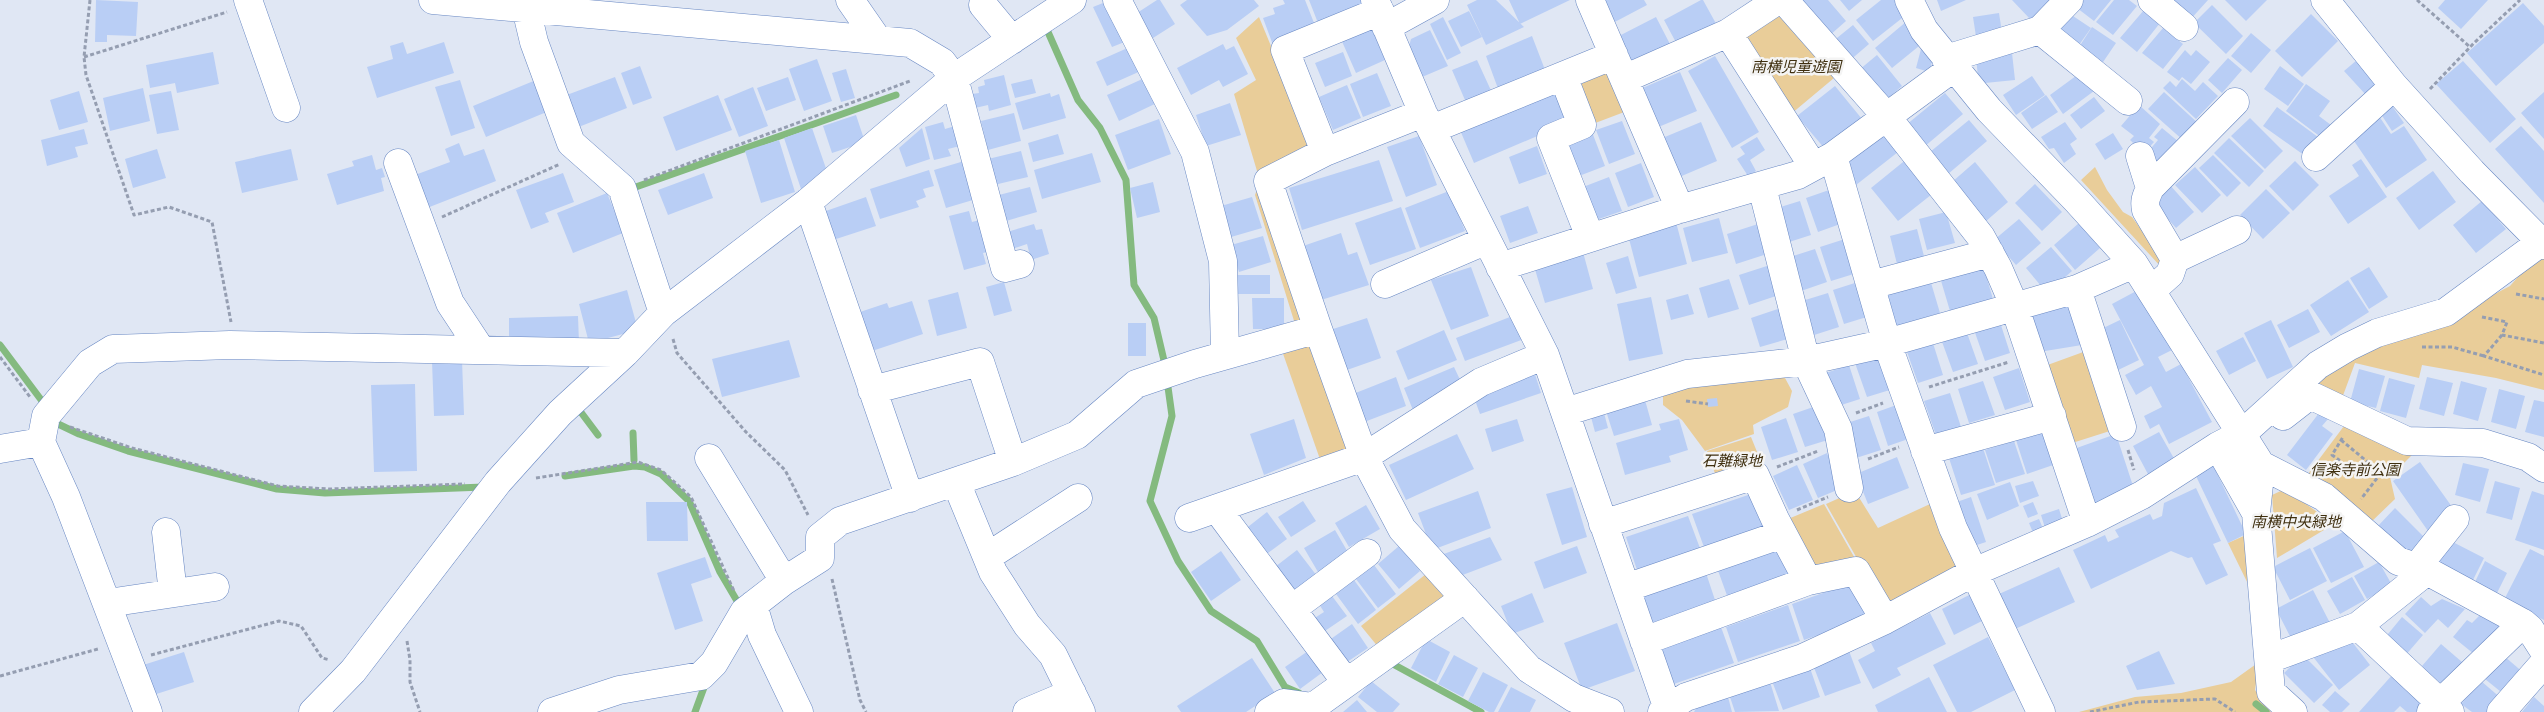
<svg xmlns="http://www.w3.org/2000/svg" width="2544" height="712" viewBox="0 0 2544 712" font-family="'Zilla Slab','Noto Sans JP',serif">
	<style>
		.green { fill: #e9cd99 }
		.lines { fill: none; stroke-linecap: round; stroke-linejoin: round }
		.stream { stroke: #84ba7f; stroke-width: 7 }
		.building { fill: #b9cef5 }
		.minor-casing { stroke: #6787c3; stroke-width: 29 }
		.path { stroke: #959eb1; stroke-width: 3; stroke-dasharray: 4 2.5; stroke-linecap: butt }
		.minor { stroke: #fff; stroke-width: 28 }
		.labels { text-anchor: middle; dominant-baseline: central; stroke-width: 5; stroke-linejoin: round; paint-order: stroke }
		.park-label { font-size: 15px; font-style: italic; fill: #3f2f0f; stroke: #f4f4f4 }
	</style>
	<rect width="100%" height="100%" fill="#e0e7f4"/>
	<path class="green" d="M1782 4 1840 73 1791 114 1739 34Z
		M1259 17 1314 150 1265 179 1307 319 1295 324 1255 195 1260 181 1234 94 1256 80 1236 38Z
		M1610 67 1627 111 1590 125 1574 81Z
		M2095 167 2107 190 2123 212 2132 217 2166 264 2162 268 2081 180Z
		M2539 253 2544 256V390L2496 378 2422 365 2419 378 2355 363 2341 401 2306 385 2345 357 2449 318 2510 286Z
		M1316 336 1357 453 1322 465 1281 348Z
		M2086 351 2113 430 2069 444 2042 367Z
		M1754 377 1785 378 1792 391 1788 407 1753 425 1754 434 1705 451 1682 420 1663 405V391Z
		M2347 422 2415 452 2390 477 2395 499 2367 526 2305 478Z
		M1751 437 1764 469 1718 482 1707 451Z
		M2285 489 2334 524 2277 558 2272 495Z
		M1855 491 1878 528 1930 504 1965 571 1888 613 1826 504Z
		M1824 504 1857 562 1816 571 1788 519Z
		M2246 535 2250 588 2228 543Z
		M1431 570 1454 596 1379 648 1361 626Z
		M2259 662 2255 690 2271 712H2079L2135 697 2181 693 2231 682Z"/>
	<g class="lines">
		<path class="stream" d="M1048 32 1078 100 1100 128 1126 180 1134 285 1154 318 1166 369
			M633 188 896 95
			M0 345 42 401
			M1167 380 1172 416 1150 501 1178 561 1211 611 1257 641 1285 687 1299 693
			M577 407 598 435
			M56 423 79 434 128 451 277 489 325 493 484 487
			M633 433 634 460
			M565 476 634 466 645 467 661 474 689 501 720 572 740 606
			M1387 667 1391 663 1481 712
			M2256 704 2266 712
			M695 712 706 682"/>
	</g>
	<path class="building" d="M96 0 138 2 136 36 107 35V42H95Z
		M1157 0H1160L1175 24 1153 38 1137 13Z
		M1187 0H1254L1259 6 1227 30 1207 36 1180 5Z
		M1283 0H1305L1316 28 1273 45 1263 18 1275 14 1273 8 1285 4Z
		M1309 0H1361L1363 6 1318 23Z
		M1477 0H1496L1524 27 1486 45 1467 5Z
		M1509 0H1570L1520 24Z
		M1599 0H1644L1647 5 1611 24Z
		M1701 0H1703L1719 29 1680 50 1664 20Z
		M1798 0H1828L1846 21 1829 36Z
		M1840 0H1862L1849 11Z
		M1881 0H1894L1906 15 1873 41 1856 20Z
		M1937 0H1966L1941 11Z
		M2012 0H2053L2031 20Z
		M2084 0H2111L2094 21 2077 8Z
		M2114 0H2129L2137 6 2113 35 2096 22Z
		M2166 0H2208L2189 21Z
		M2225 0H2267L2246 21Z
		M2445 0H2488L2461 29 2438 8Z
		M1108 1 1127 41 1112 47 1093 7Z
		M2523 3 2544 26V43L2496 86 2467 53Z
		M2212 5 2243 36 2226 54 2194 23Z
		M2144 10 2160 23 2137 52 2120 38Z
		M1469 11 1482 37 1461 47 1448 21Z
		M1999 13 2003 39 1977 43 1973 17Z
		M2070 14 2091 28 2079 45 2058 31Z
		M2311 14 2338 41 2302 77 2275 51Z
		M1443 17 1461 53 1447 60 1430 24Z
		M1656 17 1672 48 1633 68 1617 37Z
		M1907 21 1924 42 1892 68 1875 48Z
		M1370 24 1385 60 1356 73 1340 37Z
		M1853 25 1869 44 1848 62 1832 42Z
		M2092 27 2116 43 2101 65 2077 50Z
		M2163 28 2183 44 2163 69 2142 53Z
		M1430 30 1448 66 1422 77 1408 50 1411 39Z
		M2251 33 2271 50 2251 73 2231 56Z
		M1532 36 1547 75 1500 94 1486 56Z
		M403 42 407 54 444 42 454 73 377 98 367 67 393 59 390 46Z
		M1223 44 1226 50 1234 46 1248 74 1223 87 1219 80 1191 95 1177 68Z
		M1132 46 1143 70 1107 86 1096 62Z
		M1921 49 1935 52 1929 72 1916 68Z
		M2185 50 2191 56 2196 50 2210 62 2191 84 2182 77 2179 81 2167 72Z
		M213 52 219 84 177 93 175 83 150 88 146 65Z
		M1343 52 1352 76 1325 87 1315 63Z
		M2012 53 2015 80 1985 83 1978 78 1976 56Z
		M1877 55 1902 86 1885 101 1859 70Z
		M1715 56 1759 132 1732 148 1688 71Z
		M2228 58 2242 70 2222 93 2208 80Z
		M817 59 832 101 804 111 789 69Z
		M1477 60 1494 97 1468 107 1452 70Z
		M2357 60 2379 84 2366 95 2344 71Z
		M2463 61 2516 119 2490 143 2436 84Z
		M640 66 652 98 633 105 621 73Z
		M2280 66 2304 84 2288 106 2264 89Z
		M846 69 855 98 841 102 832 73Z
		M1680 72 1697 111 1656 128 1640 89Z
		M1377 73 1391 106 1363 117 1350 84Z
		M2080 73 2094 91 2063 114 2050 95Z
		M1004 75 1011 105 989 111 988 105 975 108 972 94 979 93 978 87 985 85 984 80Z
		M1149 76 1161 101 1119 121 1107 95Z
		M2032 76 2045 95 2016 115 2003 95Z
		M615 77 627 108 576 128 564 96Z
		M788 77 796 100 766 111 757 88Z
		M1032 79 1036 93 1015 98 1011 84Z
		M2182 79 2195 91 2203 82 2218 96 2196 119 2163 88 2170 81 2176 87Z
		M460 80 475 128 451 136 435 87Z
		M536 80 549 111 486 137 473 106Z
		M2306 84 2330 101 2319 116 2331 125 2322 138 2286 111Z
		M1347 85 1361 118 1333 130 1319 97Z
		M1835 86 1862 119 1825 149 1797 116Z
		M753 87 768 126 739 137 724 99Z
		M143 88 150 121 110 131 103 98Z
		M1557 89 1570 122 1474 163 1460 130Z
		M79 91 88 122 59 130 50 100Z
		M171 91 179 130 157 134 149 95Z
		M2164 92 2200 125 2184 141 2148 109Z
		M2544 92V139L2521 113Z
		M1050 93 1051 97 1059 94 1066 118 1023 130 1015 103Z
		M1945 93 1963 114 1924 147 1906 125Z
		M718 95 732 130 676 151 663 117Z
		M2046 95 2058 112 2032 129 2021 113Z
		M2094 97 2105 111 2081 129 2070 115Z
		M1230 103 1241 135 1206 146 1196 115Z
		M2390 103 2404 123 2392 131 2379 111Z
		M2139 105 2160 124 2149 138 2154 142 2144 153 2130 140 2134 136 2121 126Z
		M2277 107 2322 140 2308 158 2263 126Z
		M1014 113 1021 141 988 150 981 121Z
		M856 115 865 142 832 153 823 126Z
		M2379 116 2391 134 2404 126 2427 160 2386 188 2350 135Z
		M2250 118 2283 151 2265 169 2231 136Z
		M1159 119 1171 154 1128 170 1115 135Z
		M1969 120 1987 141 1948 174 1930 152Z
		M1622 121 1635 154 1609 164 1596 130Z
		M943 122 945 129 955 126 960 146 948 149 951 156 934 160 925 127Z
		M1701 122 1717 161 1677 178 1660 139Z
		M2065 122 2077 139 2070 144 2076 154 2064 163 2054 148 2049 149 2041 137Z
		M2521 126 2544 151V203L2495 149Z
		M812 128 830 180 801 189 784 138Z
		M922 128 930 159 906 167 899 148Z
		M2162 128 2179 142 2160 164 2147 153 2158 140 2154 137Z
		M84 129 88 144 75 147 78 157 47 166 41 140Z
		M1592 132 1605 166 1579 176 1566 142Z
		M2113 133 2123 149 2105 160 2095 144Z
		M1058 134 1064 154 1033 162 1028 143Z
		M1884 134 1898 152 1856 185 1842 167Z
		M1419 136 1437 185 1406 197 1387 147Z
		M1757 137 1765 150 1750 160 1756 171 1748 176 1737 159 1745 154 1740 147Z
		M2229 138 2264 171 2249 187 2214 153Z
		M779 140 795 192 761 203 745 151Z
		M459 143 464 156 484 149 496 181 427 208 415 175 450 162 445 149Z
		M1537 146 1547 174 1519 184 1509 157Z
		M157 149 166 178 133 188 125 159Z
		M291 149 298 180 242 193 235 162Z
		M1021 151 1028 177 994 185 988 159Z
		M1092 153 1101 182 1042 199 1034 170Z
		M372 155 376 170 382 168 385 177 381 178 384 191 337 205 327 174 354 166 352 161Z
		M2213 155 2241 183 2227 197 2199 168Z
		M1908 158 1936 191 1898 221 1871 188Z
		M971 159 983 197 946 208 934 170Z
		M2361 159 2387 197 2348 224 2329 196 2359 176 2352 165Z
		M1379 160 1393 201 1302 230 1289 188Z
		M2295 161 2319 185 2293 211 2269 186Z
		M1975 162 2008 202 1985 222 1952 182Z
		M1641 163 1654 197 1628 207 1615 173Z
		M2195 167 2221 195 2202 213 2175 185Z
		M929 170 934 186 923 189 926 197 916 201 919 207 880 219 870 189Z
		M2433 171 2456 202 2419 230 2396 198Z
		M563 173 574 202 545 213 549 222 531 229 516 190Z
		M704 173 713 198 668 215 658 190Z
		M1609 177 1622 211 1596 220 1583 187Z
		M1153 182 1160 212 1137 218 1130 188Z
		M2035 184 2062 212 2042 231 2015 203Z
		M2169 184 2194 212 2176 228 2151 200Z
		M1030 187 1037 212 1006 221 999 195Z
		M1832 189 1843 223 1818 232 1806 198Z
		M2266 189 2290 213 2263 239 2240 215Z
		M1449 191 1465 231 1420 248 1405 208Z
		M607 193 623 233 573 253 557 213Z
		M866 197 876 226 833 240 823 212Z
		M1252 197 1262 228 1231 237 1221 206Z
		M1800 201 1811 235 1786 243 1774 209Z
		M2482 201 2506 229 2476 253 2453 225Z
		M1528 206 1538 233 1510 243 1500 216Z
		M1401 207 1416 249 1370 265 1355 223Z
		M969 211 972 222 987 218 996 250 983 253 986 264 964 270 949 216Z
		M1946 212 1955 243 1927 250 1919 219Z
		M1719 218 1728 253 1692 262 1683 228Z
		M2019 219 2041 243 2016 265 1994 240Z
		M1676 222 1687 264 1639 277 1628 235Z
		M2079 223 2100 248 2075 270 2054 245Z
		M1034 224 1036 230 1042 229 1049 254 1031 260 1027 244 1012 249 1007 232Z
		M1758 224 1767 254 1736 264 1727 234Z
		M1917 229 1925 260 1898 268 1890 236Z
		M1341 233 1348 255 1357 252 1369 285 1321 300 1303 246Z
		M1263 236 1271 262 1239 272 1231 245Z
		M1845 239 1857 273 1831 281 1820 247Z
		M2051 247 2072 271 2047 293 2026 268Z
		M1815 249 1827 282 1801 291 1790 257Z
		M1583 252 1593 289 1545 303 1534 266Z
		M1628 256 1637 288 1616 294 1606 263Z
		M1982 262 1993 299 1950 311 1939 274Z
		M1770 265 1779 295 1749 305 1739 275Z
		M1471 267 1489 316 1451 330 1431 280Z
		M2369 267 2388 297 2369 309 2350 278Z
		M1237 275H1270V294H1237Z
		M1929 276 1940 313 1896 326 1886 289Z
		M1729 279 1739 309 1708 318 1699 288Z
		M2348 280 2369 312 2331 336 2310 305Z
		M1004 282 1012 311 994 316 986 287Z
		M1858 282 1870 316 1844 324 1833 290Z
		M2140 289 2172 350 2158 357 2166 372 2181 364 2212 422 2169 444 2159 424 2150 429 2144 416 2162 407 2151 386 2136 395 2125 375 2144 365 2112 304Z
		M627 290 638 330 589 343 579 304Z
		M958 292 967 328 937 336 928 300Z
		M1828 293 1839 327 1814 335 1802 301Z
		M1688 294 1694 314 1671 320 1666 300Z
		M1651 297 1663 354 1629 361 1617 304Z
		M1252 298H1284V329H1253Z
		M912 301 923 334 872 351 860 312 887 303 889 308Z
		M2075 303 2082 345 2039 352 2032 310Z
		M1781 308 1791 338 1760 347 1751 318Z
		M2308 309 2320 332 2289 348 2277 325Z
		M1515 315 1524 339 1465 361 1456 338Z
		M578 316 579 343 509 345V318Z
		M1367 318 1381 358 1347 370 1333 329Z
		M1999 319 2010 353 1985 361 1973 327Z
		M2120 320 2139 360 2116 371 2097 331Z
		M2271 320 2293 367 2267 379 2244 333Z
		M1128 323H1146V356H1128Z
		M1444 330 1457 360 1408 380 1396 351Z
		M1966 330 1978 364 1953 372 1941 339Z
		M2243 337 2256 361 2229 375 2216 351Z
		M789 340 800 377 722 397 712 359Z
		M1932 340 1943 375 1918 383 1906 349Z
		M1881 354 1893 389 1867 397 1855 363Z
		M462 360 464 415 434 416 432 361Z
		M1849 365 1860 399 1835 407 1823 374Z
		M1454 367 1462 384 1432 396 1436 406 1415 415 1404 388Z
		M2019 368 2030 402 2005 410 1993 377Z
		M2359 369 2385 376 2376 408 2350 402Z
		M1534 371 1541 393 1480 414 1472 392Z
		M1396 377 1406 406 1359 424 1348 396Z
		M2427 377 2453 383 2444 416 2419 409Z
		M2389 378 2415 385 2406 418 2380 411Z
		M1983 381 1995 415 1969 423 1958 389Z
		M2461 381 2487 388 2478 421 2453 414Z
		M415 384 417 471 374 472 371 385Z
		M2499 389 2525 396 2516 429 2491 422Z
		M1950 393 1961 427 1936 435 1924 401Z
		M1717 398 1718 406 1708 407 1707 399Z
		M1645 400 1652 425 1614 436 1606 411Z
		M2534 400 2544 402V437L2525 432Z
		M1902 403 1914 437 1888 446 1877 412Z
		M1819 405 1831 439 1805 447 1793 414Z
		M1604 413 1608 428 1595 432 1591 417Z
		M2319 413 2328 419 2322 426 2333 434 2306 470 2287 455Z
		M1869 416 1881 450 1856 458 1844 424Z
		M1786 418 1798 452 1772 460 1761 427Z
		M1294 419 1306 458 1264 475 1250 434Z
		M1517 419 1524 441 1492 452 1485 429Z
		M1679 419 1688 450 1669 456 1671 462 1625 475 1616 443 1661 430 1659 424Z
		M2045 431 2056 464 2027 474 2016 440Z
		M2159 432 2176 462 2149 476 2133 446Z
		M1457 434 1474 469 1406 500 1389 465Z
		M2116 434 2134 489 2090 505 2071 450Z
		M2014 441 2025 474 1996 483 1985 450Z
		M1982 445 1995 485 1961 495 1948 455Z
		M1827 453 1842 488 1818 498 1803 464Z
		M1897 457 1909 488 1868 504 1856 474Z
		M2420 462 2455 511 2428 531 2393 481Z
		M2463 463 2489 469 2480 502 2455 495Z
		M1797 465 1813 500 1789 510 1773 476Z
		M2213 465 2246 534 2228 543 2195 474Z
		M2033 481 2039 496 2020 503 2015 486Z
		M2495 481 2520 488 2512 520 2486 513Z
		M2010 482 2019 506 1987 520 1977 494Z
		M1572 487 1587 537 1562 545 1546 494Z
		M2196 488 2221 541 2213 544 2228 575 2206 585 2192 557 2188 558 2171 551 2091 589 2073 550 2105 535 2108 542 2119 537 2115 530 2150 514 2153 520 2162 516 2164 503Z
		M1478 491 1491 528 1432 550 1418 513Z
		M2532 491 2544 495V550L2515 540Z
		M1754 493 1767 528 1705 550 1692 514Z
		M1971 497 1986 542 1968 548 1954 503Z
		M1303 501 1316 521 1291 537 1278 517Z
		M646 502H687L688 541H647Z
		M2033 502 2038 514 2028 518 2023 506Z
		M1366 505 1380 529 1349 547 1335 523Z
		M2395 508 2427 540 2410 557 2378 526Z
		M2059 509 2064 525 2046 531 2041 515Z
		M1267 512 1287 539 1264 556 1244 530Z
		M1688 516 1701 551 1638 573 1626 537Z
		M2039 519 2044 531 2034 535 2029 523Z
		M1335 530 1349 554 1318 572 1304 548Z
		M2345 531 2364 567 2331 583 2313 548Z
		M1490 537 1502 560 1460 576 1441 555Z
		M2443 537 2484 558 2472 582 2431 561Z
		M1778 544 1791 579 1729 601 1716 565Z
		M1399 546 1420 571 1399 589 1378 564Z
		M1577 546 1587 573 1544 589 1534 562Z
		M2310 548 2327 581 2290 600 2273 567Z
		M2530 549 2544 556V620L2504 600Z
		M1297 550 1317 576 1290 596 1271 570Z
		M1221 551 1241 580 1211 601 1191 572Z
		M705 557 712 577 691 584 703 621 675 630 657 573Z
		M2485 561 2507 573 2497 593 2475 582Z
		M2379 562 2392 585 2367 599 2354 576Z
		M1374 565 1396 594 1378 608 1356 579Z
		M2059 567 2075 602 2015 629 1999 594Z
		M1705 570 1717 606 1654 627 1642 592Z
		M2352 577 2365 600 2340 614 2327 591Z
		M1354 580 1376 610 1358 624 1336 594Z
		M1854 582 1867 618 1804 640 1792 604Z
		M2313 590 2330 623 2293 642 2276 609Z
		M1532 593 1544 622 1512 634 1501 606Z
		M1971 594 1984 620 1954 635 1942 609Z
		M1332 596 1347 616 1319 635 1310 621 1324 612 1319 604Z
		M2421 597 2431 606 2442 599 2465 609 2448 628 2438 619 2425 633 2405 614Z
		M1788 605 1800 641 1738 662 1726 627Z
		M1930 613 1946 644 1897 668 1901 675 1873 689 1858 660 1875 651 1871 643Z
		M2480 615 2499 626 2474 654 2453 637 2467 620 2472 623Z
		M2402 617 2423 635 2404 657 2383 640Z
		M1617 623 1635 671 1582 690 1564 643Z
		M1352 624 1368 648 1344 664 1328 641Z
		M1721 627 1734 663 1671 685 1659 649Z
		M2346 634 2370 665 2339 690 2314 658Z
		M1988 637 2015 690 1971 712H1957L1933 665Z
		M1426 639 1450 652 1436 682 1411 668Z
		M2441 644 2462 662 2443 685 2437 680 2434 684 2423 675 2427 671 2422 666Z
		M1308 651 1323 672 1300 689 1285 667Z
		M1849 651 1861 683 1825 696 1813 665Z
		M2159 651 2175 684 2137 690 2126 666Z
		M184 652 194 682 150 696 140 666Z
		M1454 655 1478 668 1463 697 1438 684Z
		M2303 655 2333 685 2314 703 2284 673Z
		M2504 656 2525 674 2506 696 2485 679Z
		M1252 658 1275 693 1246 712H1181L1177 706Z
		M1810 668 1820 697 1783 710 1772 681Z
		M1483 672 1508 685 1494 712H1489L1468 701Z
		M2394 673 2426 701 2416 712H2407L2400 706 2394 712H2359Z
		M1929 677 1947 712H1878L1875 705Z
		M1371 681 1400 704 1393 712H1377L1358 697Z
		M2481 681 2502 699 2490 712H2472L2461 704Z
		M1770 682 1779 711 1735 712 1729 694Z
		M1511 687 1536 700 1530 712H1498Z
		M2335 691 2350 704 2342 712H2330L2322 705Z
		M1728 697 1732 712H1694L1698 705Z
		M2534 697 2544 706V712H2522Z
		M1357 700 1367 712H1343Z"/>
	<g class="lines">
		<defs>
			<path id="minor" d="M248 0 286 108
				M433 0 910 43 942 62 954 78 1005 268 1020 264
				M524 0 534 42 571 143 622 188 663 313
				M850 0 877 39
				M1117 0 1195 152 1223 261 1225 355
				M1375 0 1423 113 1545 355 1669 712
				M1590 0 1680 209
				M1784 0 1886 116 1981 237 1998 268 2014 305 2087 523
				M1909 0 1924 30 1989 110 2078 202 2134 264 2261 465 2324 497 2398 561 2427 571 2523 623 2530 629 2544 651
				M2152 0 2184 27
				M2325 0 2394 86 2472 172 2544 245
				M983 5 1012 40
				M1386 27 1435 0
				M2040 30 2128 101
				M1728 33 1813 166
				M1946 59 2040 30 2069 0
				M1563 76 1582 125 1551 138 1590 237
				M1624 79 1728 33 1778 0
				M1423 113 1325 152 1268 181 1318 329 1364 457 1402 529 1529 669 1574 698 1610 712
				M1432 129 1614 55
				M1325 152 1285 50 1380 11
				M1833 156 1887 343 1953 528 2041 712
				M2140 156 2150 188
				M2316 157 2394 86
				M398 163 450 303 481 350
				M1762 187 1806 361 1838 429 1849 488
				M808 202 910 498
				M2175 259 2146 210C2144 201 2146 197 2150 188L2235 102
				M1500 267 1680 209 1798 175 1833 156 1953 68
				M1385 284 1487 240
				M1871 285 1990 253
				M2077 289 2122 427
				M2152 290 2170 274 2175 259 2237 230
				M872 390 980 362 1013 462
				M1565 412 1687 374 1806 361 1887 343 2077 289 2134 264
				M2283 416 2310 395 2407 441 2483 443 2528 457 2544 468
				M2218 446 2256 513
				M0 449 41 442
				M1925 451 2052 416
				M709 458 784 581
				M2261 465 2256 513 2271 692 2293 712
				M956 482 993 572 1027 625 1053 655 1081 712
				M1217 509 1346 682
				M1189 518 1364 457 1481 382 1545 355
				M1603 524 1755 475 1775 519 1808 581 1856 571 1885 620
				M166 532 173 593
				M987 557 1078 498
				M2416 568 2455 519
				M1626 588 1783 534
				M108 603 215 587
				M753 605 762 635 799 712
				M1292 609 1367 553
				M2358 626 2450 712
				M1644 641 1808 581
				M2269 659 2358 626 2427 571
				M148 712 66 497 41 442 46 416 90 363 113 349 230 345 625 353
				M313 712 353 671 498 482 560 413 625 353 663 313 808 202 954 78 1072 0
				M552 712 619 690 701 676 714 663 744 612 784 581 820 558V537L840 521 1013 462 1077 435 1136 384 1195 364 1318 329
				M1027 712 1072 693
				M1269 712 1284 703 1313 707 1465 598
				M1662 712 1686 697 1803 658 1885 620 1974 572 2087 523 2142 495 2218 446 2243 433 2318 365 2348 347 2377 333 2446 312 2544 240
				M2431 712 2523 623
				M2501 712 2544 663"/>
		</defs>
		<use href="#minor" class="minor-casing"/>
		<path class="path" d="M90 0 84 57 86 75 134 215 169 207 212 222 231 322
			M2417 0 2470 47
			M84 57 227 12
			M2430 89 2474 43 2520 0
			M644 180 910 81
			M442 217 560 164
			M2516 294 2544 299
			M2482 317 2507 322 2502 335 2544 343
			M2502 335 2484 356 2544 375
			M673 339 677 353 746 432 785 470 808 515
			M2422 347H2452L2484 356
			M0 357 30 397
			M1929 387 2009 362
			M1686 401 1708 404
			M1856 413 1883 403
			M70 427 132 448 278 486 329 489 465 484
			M2341 440 2381 473 2361 499
			M2128 450 2134 470
			M1868 459 1899 447
			M1777 467 1818 451
			M2331 472 2339 460 2332 455 2343 437
			M536 478 638 462 661 470 691 497 734 591
			M1797 510 1828 497
			M832 579 860 700 866 712
			M407 641 410 660V682L420 712
			M151 655 279 621 301 626 322 658 330 660
			M0 676 98 649
			M2090 712 2139 702 2215 699 2235 712"/>
		<use href="#minor" class="minor"/>
	</g>
	<g class="labels">
		<g class="park-label">
			<text x="1796" y="67">南横児童遊園</text>
			<text x="1732" y="461">石難緑地</text>
			<text x="2355" y="470">信楽寺前公園</text>
			<text x="2296" y="522">南横中央緑地</text>
		</g>
	</g>
</svg>
